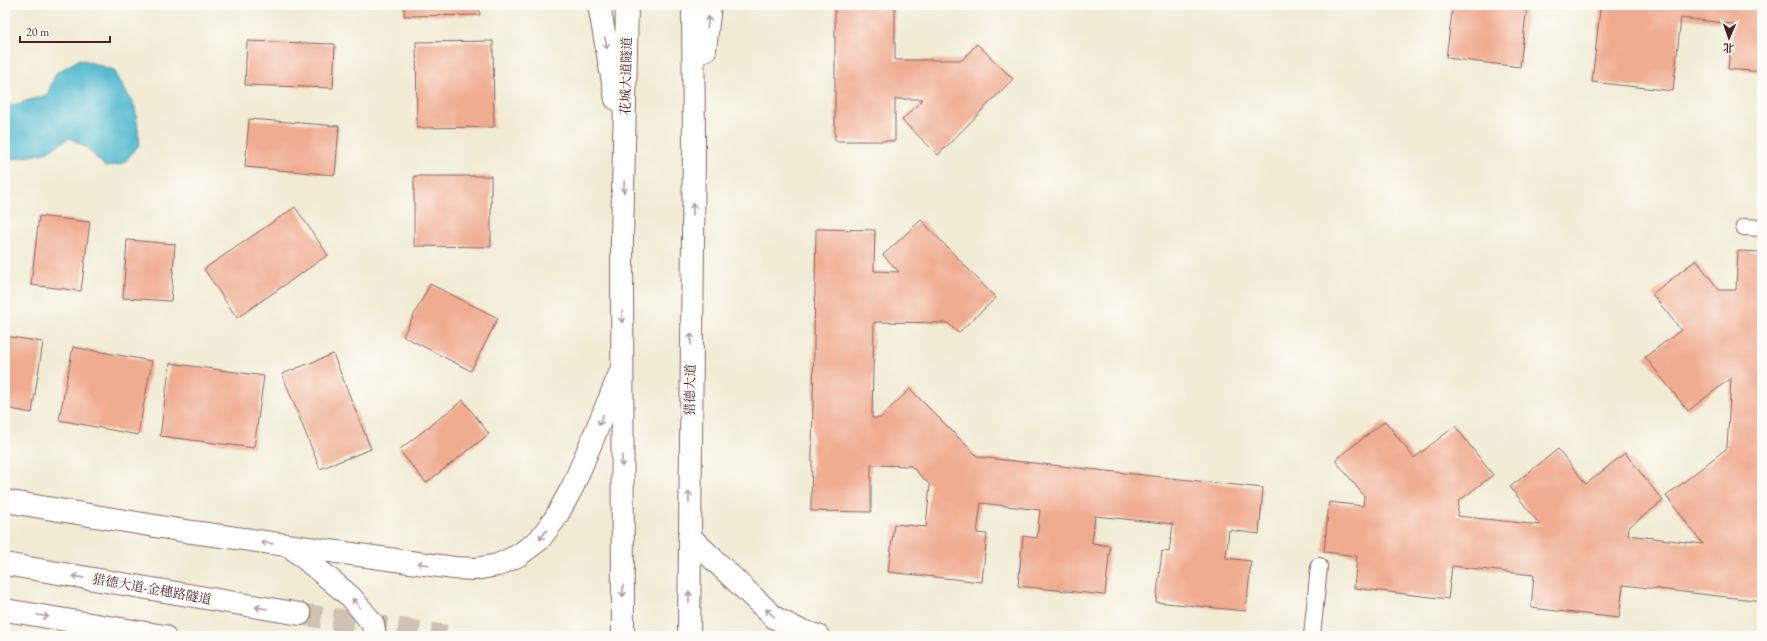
<svg xmlns="http://www.w3.org/2000/svg" width="1767" height="641" viewBox="0 0 1767 641" font-family="'EB Garamond','Noto Serif SC',serif">
	<style>
		.water { fill: #52bacf; stroke: #4e6c7d }
		.building { fill: #f0ac91 }
		.lines { fill: none; stroke-linecap: round; stroke-linejoin: round }
		.secondary-tunnel { stroke: #d0c2b2; stroke-width: 22; stroke-dasharray: 22 11; stroke-linecap: butt }
		.service-casing { stroke: #846666; stroke-width: 18 }
		.secondary-casing { stroke: #846666; stroke-width: 24 }
		.trunk-casing { stroke: #846666; stroke-width: 24 }
		.service { stroke: #fff; stroke-width: 16 }
		.secondary { stroke: #fff; stroke-width: 22 }
		.trunk { stroke: #fff; stroke-width: 22 }
		.oneway { stroke: #ae9aa0 }
		.labels { text-anchor: middle; dominant-baseline: central; stroke-width: 4; stroke-linejoin: round; paint-order: stroke }
		.street-label { font-size: 13px; fill: #4a1f2b; stroke: #fdfcf7 }
	</style>
	<rect width="100%" height="100%" fill="#fdfcf7"/>
	<filter id="ink" filterUnits="userSpaceOnUse"><feTurbulence type="fractalNoise" baseFrequency=".025" numOctaves="2"/><feDisplacementMap in="SourceGraphic" scale="8" xChannelSelector="R" yChannelSelector="G"/><feConvolveMatrix kernelMatrix="1 2 1 2 8 2 1 2 1" color-interpolation-filters="sRGB"/></filter>
	<filter id="wash" filterUnits="userSpaceOnUse"><feTurbulence type="fractalNoise" baseFrequency=".012" numOctaves="4" result="noise"/><feDisplacementMap in="SourceGraphic" scale="16" xChannelSelector="R" yChannelSelector="G"/><feGaussianBlur stdDeviation="0.9" result="paint"/><feColorMatrix in="noise" values="0 0 0 0 0 0 0 0 0 0 0 0 0 0 0 0 0 1.4 0 .05"/><feComposite in="paint" operator="in"/></filter>
	<g filter="url(#wash)">
		<rect width="100%" height="100%" fill="#f1ebd4"/>
		<path class="water" d="M80 59 114 70 135 107 140 144 123 164 105 167 87 148 70 138 42 154 5 160V107L47 95 56 73Z"/>
		<g id="blocks">
			<path class="building" d="M404 5H479L480 15 404 16Z
				M835 5H895V60H962L977 44 1013 79 938 155 902 120 923 99H895V141H835Z
				M1453 5H1527L1520 67 1446 58Z
				M1574 5H1762V72L1728 69 1733 24 1681 18 1673 91 1592 82 1600 9Z
				M247 41 335 44 333 88 245 85Z
				M493 41 494 127 417 128 416 42Z
				M249 119 339 126 335 175 245 167Z
				M414 176H491V247L414 246Z
				M295 207 328 255 237 318 204 269Z
				M39 216 90 222 81 291 31 285Z
				M921 220 996 298 958 333 948 323 874 322 872 418H880L910 389 978 457 1263 488 1259 534 1229 530 1226 558 1251 561 1246 611 1156 602 1162 551 1169 552 1173 524 1095 516 1092 543 1110 546 1105 595 1018 586 1023 536 1037 538 1040 510 981 503 977 533 987 534 982 582 888 572 894 524 926 527 930 485 911 466 871 465V512L811 511 816 229 875 230 874 271 899 272 883 255Z
				M127 240 175 244 171 301 123 298Z
				M1738 251 1762 252V601L1623 585 1619 618 1531 608 1534 575 1452 566 1448 599 1354 588 1357 556 1324 552 1329 502 1363 506 1364 496 1335 460 1385 421 1414 458 1455 426 1493 475 1459 501 1457 516 1540 525 1510 487 1558 449 1586 484 1625 453 1663 501 1629 527 1628 535 1703 544 1666 496 1727 448 1731 378 1688 411 1645 357 1681 330 1652 294 1696 260 1719 290H1736Z
				M430 284 498 318 471 371 403 336Z
				M5 336 43 342 32 413 5 408Z
				M73 347 152 361 138 435 59 420Z
				M333 354 371 449 320 469 282 374Z
				M170 363 264 376 254 448 160 436Z
				M463 400 489 434 426 483 399 450Z"/>
		</g>
	</g>
	<g filter="url(#ink)">
		<use href="#blocks" fill-opacity="0" stroke="#846666" stroke-width="1"/>
		<g class="lines">
			<path class="secondary-tunnel" d="M300 614 446 636"/>
			<defs>
				<path id="service" d="M1744 227 1762 228
					M1312 636 1319 566"/>
				<path id="secondary" d="M5 501 185 531 454 568 475 569 498 565 519 555 539 540 555 519 573 486 621 371
					M689 536 775 618 799 630 818 636
					M291 547 351 597 373 624 375 636
					M5 564 300 614
					M5 610 164 636"/>
				<path id="trunk" d="M599 5 616 99
					M705 50 710 5
					M623 636 622 239 627 5
					M689 636 694 144 693 5"/>
			</defs>
			<use href="#service" class="service-casing"/>
			<use href="#secondary" class="secondary-casing"/>
			<use href="#trunk" class="trunk-casing"/>
			<use href="#service" class="service"/>
			<use href="#secondary" class="secondary"/>
			<use href="#trunk" class="trunk"/>
		</g>
		<defs><path id="oneway-shaft" d="M-6 0H5M1.5-3L5.5 0L1.5 3" fill="none" stroke-width="1.6" stroke-linecap="round" stroke-linejoin="round"/></defs>
		<g class="oneway">
			<use href="#oneway-shaft" transform="translate(708 22) rotate(-83)"/>
			<use href="#oneway-shaft" transform="translate(606 43) rotate(79)"/>
			<use href="#oneway-shaft" transform="translate(624 187) rotate(92)"/>
			<use href="#oneway-shaft" transform="translate(693 209) rotate(-89)"/>
			<use href="#oneway-shaft" transform="translate(622 317) rotate(90)"/>
			<use href="#oneway-shaft" transform="translate(691 339) rotate(-89)"/>
			<use href="#oneway-shaft" transform="translate(601 420) rotate(113)"/>
			<use href="#oneway-shaft" transform="translate(622 461) rotate(90)"/>
			<use href="#oneway-shaft" transform="translate(689 497) rotate(-89)"/>
			<use href="#oneway-shaft" transform="translate(543 535) rotate(129)"/>
			<use href="#oneway-shaft" transform="translate(267 543) rotate(-172)"/>
			<use href="#oneway-shaft" transform="translate(423 564) rotate(-172)"/>
			<use href="#oneway-shaft" transform="translate(78 577) rotate(-170)"/>
			<use href="#oneway-shaft" transform="translate(623 591) rotate(90)"/>
			<use href="#oneway-shaft" transform="translate(689 597) rotate(-90)"/>
			<use href="#oneway-shaft" transform="translate(356 603) rotate(-129)"/>
			<use href="#oneway-shaft" transform="translate(261 608) rotate(-170)"/>
			<use href="#oneway-shaft" transform="translate(770 613) rotate(-138)"/>
			<use href="#oneway-shaft" transform="translate(43 616) rotate(9)"/>
		</g>
	</g>
	<g class="labels">
		<g class="street-label">
			<text transform="translate(626 76) rotate(-89)">花城大道隧道</text>
			<text transform="translate(690 390) rotate(-89)">猎德大道</text>
			<text transform="translate(152 589) rotate(10)">猎德大道-金穗路隧道</text>
		</g>
	</g>
	<rect width="1767" height="641" fill="none" stroke="#fdfcf7" stroke-width="20"/>
	<g transform="translate(1729 38) rotate(182)" stroke="#fdfcf7" stroke-width="3" paint-order="stroke">
	<path d="M0-3L7 15L0 10L-7 15Z" fill="#4a1f2b"/>
	<text y="-6" font-size="11" font-weight="bold" text-anchor="middle" fill="#4a1f2b">北</text>
	</g>
	<path d="M20 36v6h90v-6" fill="none" stroke="#4a1f2b" stroke-width="2"/>
	<text x="26" y="36" font-size="12" fill="#4a1f2b" stroke="#fdfcf7" stroke-width="3" paint-order="stroke">20 m</text>
</svg>
